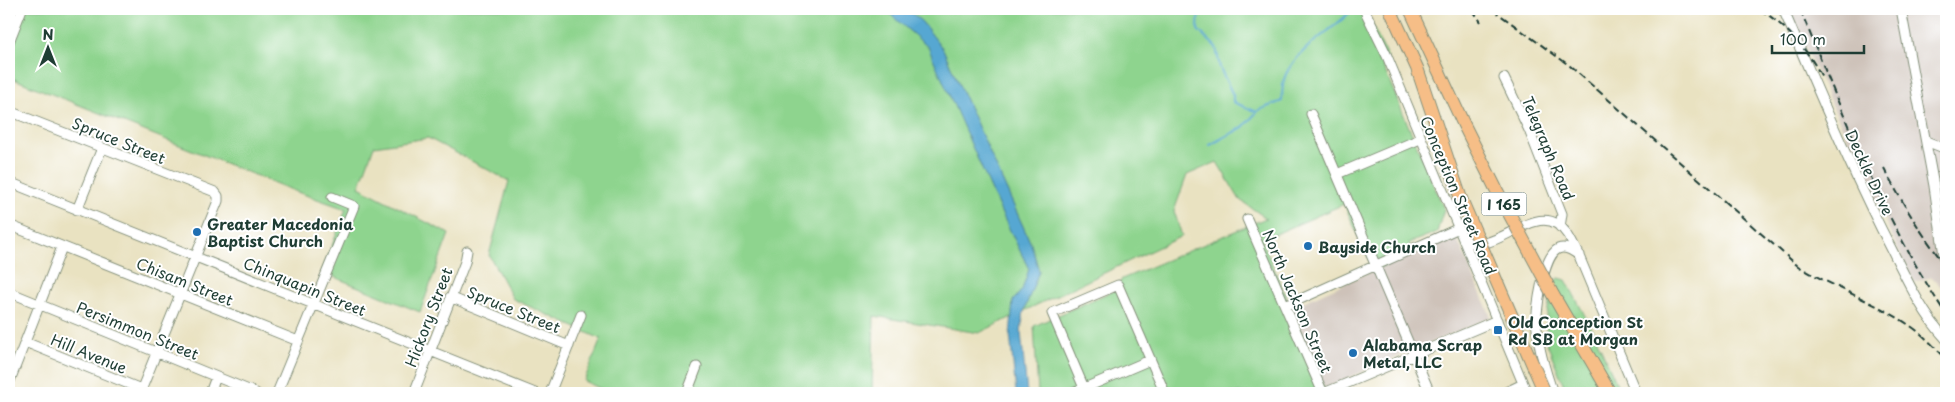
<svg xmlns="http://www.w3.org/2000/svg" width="1955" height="402" viewBox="0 0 1955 402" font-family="'Playpen Sans',sans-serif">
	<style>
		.industrial { fill: #cec2b9 }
		.green { fill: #8ed48e; stroke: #568861 }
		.water { fill: #57a7d2; stroke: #3b7283 }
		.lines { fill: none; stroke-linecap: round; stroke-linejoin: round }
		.stream { stroke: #57a7d2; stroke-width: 2 }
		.minor-casing { stroke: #84907a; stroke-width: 11 }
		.minor { stroke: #fff; stroke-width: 9 }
		.rail { stroke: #1f3d34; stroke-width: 2; stroke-dasharray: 8 4; stroke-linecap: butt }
		.highway-bridge-casing { stroke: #84907a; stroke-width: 14; stroke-linecap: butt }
		.highway-bridge { stroke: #f6be87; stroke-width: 12 }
		.poi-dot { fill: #1f6fb2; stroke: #fff; stroke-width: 2 }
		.labels { text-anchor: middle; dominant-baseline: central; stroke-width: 4; stroke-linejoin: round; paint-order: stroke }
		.shield { fill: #fff; stroke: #627771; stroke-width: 1 }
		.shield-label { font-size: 14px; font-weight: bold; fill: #1f3d34 }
		.street-label { font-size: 15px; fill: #1f3d34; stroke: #fff }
		.poi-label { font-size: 15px; font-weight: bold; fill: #1f3d34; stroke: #fff; text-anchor: start }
	</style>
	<rect width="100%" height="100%" fill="#fff"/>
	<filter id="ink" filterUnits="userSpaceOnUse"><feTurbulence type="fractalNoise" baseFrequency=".02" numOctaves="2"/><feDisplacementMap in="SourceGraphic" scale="10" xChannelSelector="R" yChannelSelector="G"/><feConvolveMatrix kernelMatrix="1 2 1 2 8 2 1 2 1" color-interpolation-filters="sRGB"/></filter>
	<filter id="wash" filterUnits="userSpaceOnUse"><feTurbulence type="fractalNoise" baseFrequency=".0096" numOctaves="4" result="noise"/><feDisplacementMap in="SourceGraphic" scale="20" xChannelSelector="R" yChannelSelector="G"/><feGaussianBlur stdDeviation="1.12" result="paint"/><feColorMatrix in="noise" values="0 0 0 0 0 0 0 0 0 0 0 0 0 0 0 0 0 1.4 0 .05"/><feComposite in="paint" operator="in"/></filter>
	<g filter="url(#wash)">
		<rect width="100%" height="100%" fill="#e9e2c1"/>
		<path class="industrial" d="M1788 9H1946V292L1932 277 1914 282 1903 260Z
			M1455 234 1491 317 1324 388 1290 308Z"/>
		<path class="green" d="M9 9H884L928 46 1002 214 1029 269 1022 290 1013 301 1012 317 979 333 874 316 872 393H610L584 381 601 339 513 299 489 255 509 181 428 138 374 146 359 187 449 234 420 312 322 272 346 209 297 192 9 77Z
			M907 9H1364L1388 58 1382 64 1444 209 1437 232 1409 243 1413 253 1374 270 1344 204 1262 240 1324 388 1317 391 1318 393H1038L1034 326 1115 290 1122 279 1266 218 1240 200 1217 162 1187 175 1174 211 1182 236 1024 311 1039 271 1031 244 943 49 922 22Z
			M1559 278 1566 280 1591 327 1621 393H1567L1546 341 1547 315 1553 282Z"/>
		<path class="water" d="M884 9H907L922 22 943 49 1031 244 1039 271 1024 311 1021 332 1027 393H1016L1010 335 1013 301 1022 290 1029 269 1002 214 928 47Z"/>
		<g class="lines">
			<path class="stream" d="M1199 9 1198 30 1216 47 1220 68 1233 95V102L1257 112
				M1210 145 1243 127 1259 110 1282 101C1282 92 1282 82 1286 74 1301 45 1332 32 1353 9"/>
		</g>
	</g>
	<g filter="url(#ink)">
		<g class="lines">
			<defs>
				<path id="minor" d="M1364 9 1387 56 1527 393
					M1783 9C1818 90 1852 173 1893 252 1908 282 1923 314 1946 339
					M1901 9 1934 186 1946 269
					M9 42 22 9
					M1504 78 1529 130 1562 214 1560 227
					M9 111 215 192 218 196V201L140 393
					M1311 114 1430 393
					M1926 141 1946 149
					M1337 174 1420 139
					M9 182 535 393
					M77 210 102 148
					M1247 219 1323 393
					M9 225 298 341
					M1463 238C1489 261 1529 206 1557 224 1568 231 1573 245 1579 256L1636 393
					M9 292 256 393
					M450 297 569 346
					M1285 306 1459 228
					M25 342 141 389
					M9 383 62 247
					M1084 388 1052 313 1118 285 1165 393
					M210 393 216 377
					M277 393 354 206 332 197
					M414 393 465 262 467 251
					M550 393 581 315
					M687 393 697 367
					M1073 393 1150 360
					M1324 393 1497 320
					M1504 393 1523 384
					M1553 393C1546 373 1539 351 1537 329 1535 314 1543 256 1558 249 1566 246 1572 251 1579 255"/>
			</defs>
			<use href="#minor" class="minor-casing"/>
			<use href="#minor" class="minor"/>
			<path class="rail" d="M1472 9 1481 22
				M1492 9 1570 66 1798 266C1834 288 1874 301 1909 325 1923 334 1934 347 1946 358
				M1759 9C1787 26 1808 50 1823 79
				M1800 9C1843 113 1883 220 1946 314
				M1884 168C1902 203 1922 235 1946 266"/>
			<defs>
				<path id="highway-bridge" d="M1390 9 1417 68 1461 199 1545 393
					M1410 9 1463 123 1496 189 1553 295 1610 393"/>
			</defs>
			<use href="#highway-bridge" class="highway-bridge-casing"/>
			<use href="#highway-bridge" class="highway-bridge"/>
		</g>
	</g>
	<g class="poi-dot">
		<circle cx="197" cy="232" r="5"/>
		<circle cx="1308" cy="246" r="5"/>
		<rect x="1493" y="325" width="10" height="10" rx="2.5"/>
		<circle cx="1353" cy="353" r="5"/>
	</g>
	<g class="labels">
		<rect class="shield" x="1481.5" y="192.5" width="45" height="23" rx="4"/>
		<g class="shield-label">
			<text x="1504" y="204">I 165</text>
		</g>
		<g class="street-label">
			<text transform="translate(119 140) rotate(22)">Spruce Street</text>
			<text transform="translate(1549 148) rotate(67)">Telegraph Road</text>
			<text transform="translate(1870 172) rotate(65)">Deckle Drive</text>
			<text transform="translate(1459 195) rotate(67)">Conception Street Road</text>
			<text transform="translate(185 281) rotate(22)">Chisam Street</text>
			<text transform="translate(305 286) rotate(22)">Chinquapin Street</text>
			<text transform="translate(1298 301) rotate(67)">North Jackson Street</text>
			<text transform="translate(514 309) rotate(22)">Spruce Street</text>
			<text transform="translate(428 317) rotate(-69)">Hickory Street</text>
			<text transform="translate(138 330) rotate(22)">Persimmon Street</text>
			<text transform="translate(89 353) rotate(22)">Hill Avenue</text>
		</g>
		<g class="poi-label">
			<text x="207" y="223">Greater Macedonia<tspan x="207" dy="17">Baptist Church</tspan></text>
			<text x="1318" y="246">Bayside Church</text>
			<text x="1508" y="321">Old Conception St<tspan x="1508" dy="17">Rd SB at Morgan</tspan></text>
			<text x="1363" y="344">Alabama Scrap<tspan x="1363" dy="17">Metal, LLC</tspan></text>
		</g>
	</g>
	<rect width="1955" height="402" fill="none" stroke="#fff" stroke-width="30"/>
	<g transform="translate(48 48)" stroke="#ffffff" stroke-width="4" paint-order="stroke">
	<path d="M0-4L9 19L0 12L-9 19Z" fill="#1f3d34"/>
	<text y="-8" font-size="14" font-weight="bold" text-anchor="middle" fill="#1f3d34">N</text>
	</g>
	<path d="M1772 45v8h92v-8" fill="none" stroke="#1f3d34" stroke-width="2.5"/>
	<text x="1780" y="45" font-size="15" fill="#1f3d34" stroke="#ffffff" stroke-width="4" paint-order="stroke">100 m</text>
</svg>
